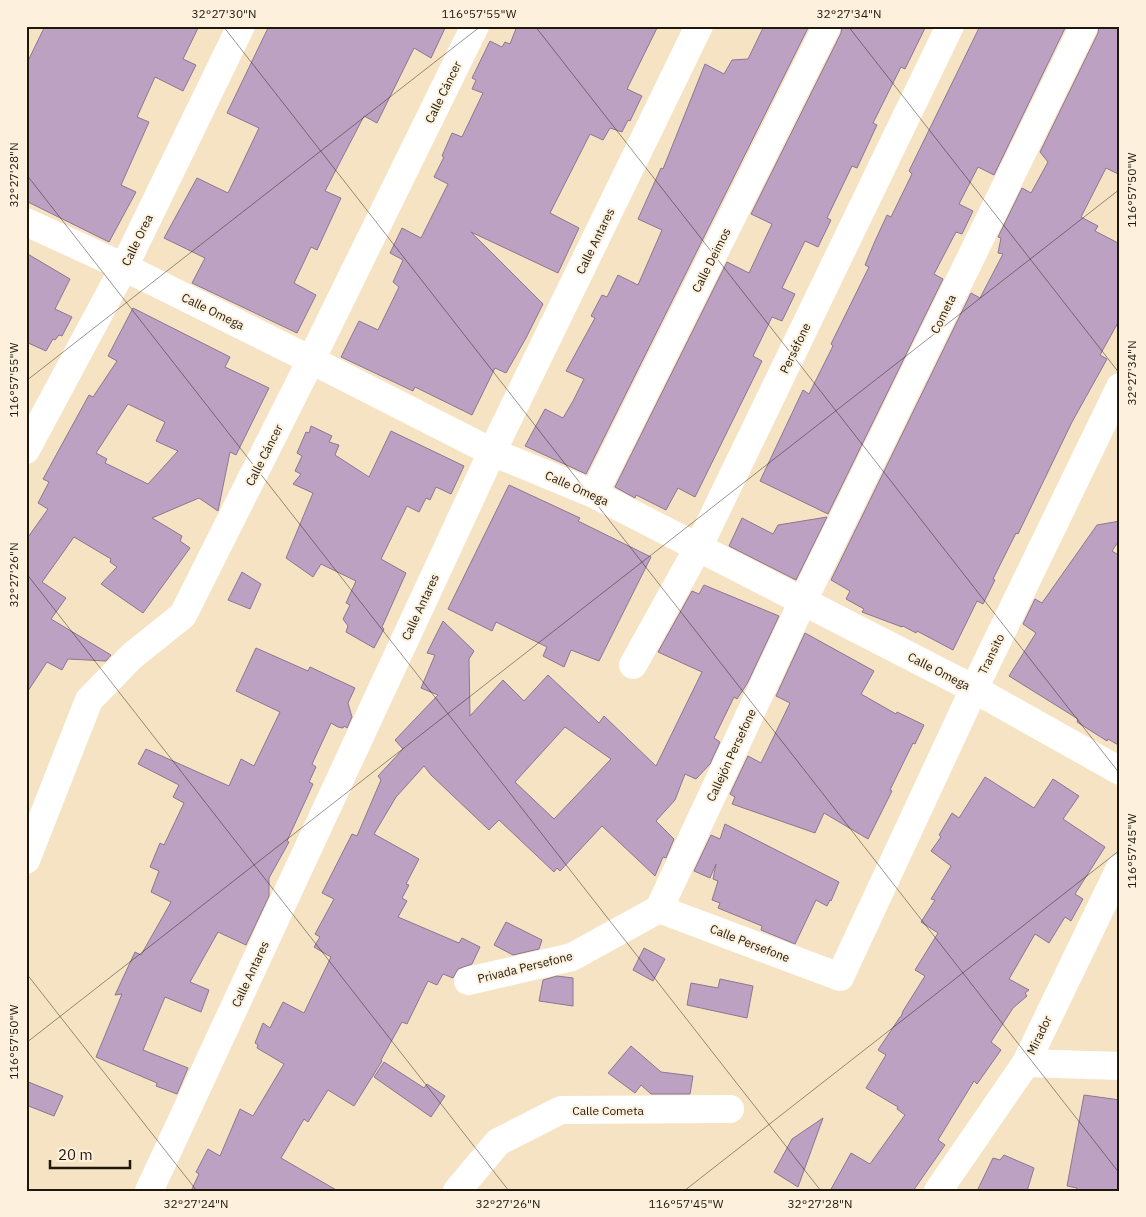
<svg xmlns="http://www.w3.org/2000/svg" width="1146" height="1217" viewBox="0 0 1146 1217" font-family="'IBM Plex Sans',sans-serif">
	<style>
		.building { fill: #bca1c3; stroke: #8c7792; fill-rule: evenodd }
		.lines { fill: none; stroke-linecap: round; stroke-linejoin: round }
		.minor { stroke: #fff; stroke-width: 28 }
		.ticks { fill: none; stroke: #1f190d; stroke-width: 1; stroke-opacity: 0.45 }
		.labels { text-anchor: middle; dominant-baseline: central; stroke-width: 4; stroke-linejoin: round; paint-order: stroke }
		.street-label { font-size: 12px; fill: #1f190d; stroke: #fdf1de }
		.neatline { fill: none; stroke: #1f190d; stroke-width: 2 }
		.ticks-label { font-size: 12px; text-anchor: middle; fill: #1f190d }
	</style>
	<rect width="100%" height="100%" fill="#f6e3c3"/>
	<path class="building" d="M45 26H199L183 59 196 65 183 91 155 77 137 117 149 122 121 185 136 192 109 242 26 201V65Z
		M269 26H446L431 58 414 48 377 123 364 116 325 191 341 198 317 250 311 247 294 283 316 295 297 333 192 283 205 258 164 238 197 178 228 193 230 189 259 128 227 113Z
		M517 26H658L627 89 642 96 630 121 628 120 622 132 610 128 603 140 590 134 550 213 579 228 558 273 471 232 543 304 526 338 506 373 495 368 472 415 415 387 413 391 341 357 359 321 378 330 399 287 393 282 403 260 390 253 402 228 421 238 448 184 434 177 444 157 442 156 452 133 462 137 483 93 472 89 476 80 472 78 490 41 502 47 505 42 510 44Z
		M764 26H809L586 474 525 446 545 409 563 418 573 401 584 379 566 371 595 318 591 316 602 295 607 297 618 275 638 285 662 230 638 219 661 168 663 169 705 64 724 74 732 60 748 59Z
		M842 26H926L905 69 901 67 873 123 877 125 857 168 852 166 827 218 831 220 818 247 805 241 782 288 795 294 782 321 772 317 753 356 762 361 695 497 678 488 666 510 636 495 635 498 615 487 727 262 749 273 772 224 751 214 841 33Z
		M980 26H1066L994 175 978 167 959 204 973 211 962 234 956 232 934 274 943 279 828 514 760 481 803 390 809 394 833 346 831 344 869 267 865 265 875 241 887 215 891 217 912 174 909 171Z
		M1099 26H1120V175L1106 168 1081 217 1098 226 1095 231 1120 244V319L1100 355 1107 359 1072 422 1018 534 1016 533 993 579 995 580 983 604 977 601 953 650 917 631 916 633 903 626 902 627 862 612 864 609 846 599 850 591 831 580 971 293 980 298 1003 254 998 253 1001 238 998 237 1022 188 1031 193 1048 162 1040 152 1098 33Z
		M26 253 70 279 55 309 72 317 62 336 59 335 55 340 53 339 46 351 26 342Z
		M133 308 230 357 225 367 269 388 236 455 230 452 218 511 199 498 152 518 182 536 180 541 190 548 143 613 101 584 117 567 110 562 111 559 74 537 42 582 66 598 51 619 111 655 106 661 68 659 62 670 47 662 26 694V540L48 509 38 503 49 482 43 479 89 395 93 397 117 361 108 356ZM128 404 165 422 156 441 178 451 148 484 105 463 107 459 96 453Z
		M311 426 332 436 329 442 339 445 335 455 369 477 391 431 464 466 451 494 436 487 430 500 426 498 419 512 407 506 381 559 406 573 382 627 384 629 374 648 346 632 348 626 343 619 350 605 346 603 356 581 321 564 313 577 286 558 313 493 293 484 301 474 295 471 302 456 297 453 306 432 309 433Z
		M509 485 580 518 578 521 651 557 599 661 571 650 564 667 543 656 547 647 496 622 492 631 448 609Z
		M827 517 796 580 729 546 742 518 773 534 778 525Z
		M1120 521V539L1112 551 1120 556V746L1108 739 1107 741 1077 722 1078 719 1009 676 1036 633 1023 624 1035 599 1042 603 1097 525Z
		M242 572 261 584 250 609 228 600Z
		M704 585 779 616 747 684 737 699 734 697 714 738 720 742 710 764 696 779 685 774 675 800 656 821 674 839 666 858 663 857 655 876 602 826 560 871 557 868 554 872 499 820 489 830 431 775 424 766 396 797 374 834 419 859 406 884 409 885 402 898 407 901 398 917 459 943 462 938 480 947 472 964 458 969 453 978 443 974 437 985 428 981 407 1024 402 1022 381 1060 382 1061 354 1106 328 1090 308 1122 304 1119 281 1158 338 1191H191L199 1174 196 1172 208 1149 220 1156 240 1109 253 1116 284 1064 257 1048 258 1045 255 1043 263 1023 270 1028 283 1002 304 1013 331 957 314 947 320 937 315 934 334 899 322 893 352 834 357 836 381 780 378 776 403 749 395 740 438 695 421 688 435 655 427 653 443 621 474 651 469 659 470 716 503 680 524 701 548 675 599 723 604 716 656 766 702 672 658 652 692 591 699 594ZM565 727 611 759 554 819 515 782Z
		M805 633 874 671 861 694 896 714 897 712 924 725 915 744 913 743 890 790 892 791 868 839 824 813 815 833 732 804 735 797 730 794 748 756 761 763 790 703 776 696Z
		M256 648 308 671 310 667 355 688 348 703 352 717 347 728 344 726 343 728 338 727 331 723 312 764 316 767 309 782 313 784 287 841 289 842 269 878V896L246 945 218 932 190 982 209 990 201 1012 165 997 143 1050 188 1068 177 1094 156 1086 157 1083 96 1057 122 994 115 995 135 952 141 955 171 902 151 892 159 871 150 867 160 843 164 845 184 803 173 797 179 785 138 764 146 749 229 786 241 759 254 766 280 712 236 691Z
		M985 777 1034 808 1053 779 1079 796 1063 819 1105 847 1075 894 1083 899 1071 921 1065 917 1049 943 1035 934 1009 979 1029 990 1025 993 1027 996 1013 1008 991 1042 1001 1050 977 1084 974 1081 938 1140 945 1145 913 1191H830L851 1153 870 1164 905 1115 897 1109 898 1107 866 1088 886 1055 878 1050 900 1017H901L903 1011 925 976 915 970 938 933 921 922 935 900 931 899 951 866 931 851 941 837 939 835 952 813 959 818Z
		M725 824 839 882 831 901 830 900 827 906 816 900 795 944 761 930 762 926 718 908 720 903 712 900 718 881 713 879 716 864 710 878 694 871 711 835 720 839Z
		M506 922 542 940 539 949 513 955 494 945Z
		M644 948 665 959 653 981 633 970Z
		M557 976 573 978V1006L539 1001 543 980Z
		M720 979 753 986 747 1018 687 1005 691 983 718 988Z
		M631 1046 661 1072 693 1076 690 1094H651L641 1085 635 1093 608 1073Z
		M384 1062 424 1088 427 1084 445 1096 431 1117 374 1077Z
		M26 1081 63 1096 54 1116 26 1105Z
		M1084 1095 1120 1100V1191H1076L1077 1188 1067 1186Z
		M823 1118 798 1187 774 1172 792 1139Z
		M1004 1155 1034 1168 1027 1191H977L993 1158 1000 1160Z"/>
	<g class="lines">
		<path class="minor" d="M26 222 124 267 311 360 492 452 594 494 974 689 1120 771
			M26 450 124 267 241 26
			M594 494 827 26
			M633 665 698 548 950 26
			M26 860 89 700 132 656 183 615 311 360 475 26
			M659 909 803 601 1084 26
			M659 909 840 977 974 689 1120 387
			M468 981 572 957 659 909
			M1026 1063 1120 1066
			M149 1191 492 452 699 26
			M457 1191 498 1142 561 1110 730 1109
			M938 1191 1026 1063 1120 868"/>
	</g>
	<path class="ticks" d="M223 26 1120 1174M535 26 1120 774M848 26 1120 374M26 174 821 1191M26 381 481 26M26 573 509 1191M26 973 197 1191M26 1043 1120 189M684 1191 1120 850"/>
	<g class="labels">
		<g class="street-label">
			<text transform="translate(443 92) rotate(-64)">Calle Cáncer</text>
			<text transform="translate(137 240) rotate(-64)">Calle Orea</text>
			<text transform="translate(595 241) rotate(-64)">Calle Antares</text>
			<text transform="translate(711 260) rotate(-63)">Calle Deimos</text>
			<text transform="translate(213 311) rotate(26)">Calle Omega</text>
			<text transform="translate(943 314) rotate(-64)">Cometa</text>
			<text transform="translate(795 348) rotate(-64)">Perséfone</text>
			<text transform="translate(264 455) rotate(-63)">Calle Cáncer</text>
			<text transform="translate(577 488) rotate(24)">Calle Omega</text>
			<text transform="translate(420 607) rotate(-65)">Calle Antares</text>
			<text transform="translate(991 654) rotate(-64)">Transito</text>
			<text transform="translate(939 671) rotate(27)">Calle Omega</text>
			<text transform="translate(731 755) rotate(-65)">Callejón Persefone</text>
			<text transform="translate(750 943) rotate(21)">Calle Persefone</text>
			<text transform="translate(525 967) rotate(-14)">Privada Persefone</text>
			<text transform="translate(250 974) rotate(-65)">Calle Antares</text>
			<text transform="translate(1039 1035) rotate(-64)">Mirador</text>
			<text x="608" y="1110">Calle Cometa</text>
		</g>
	</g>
	<rect width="1146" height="1217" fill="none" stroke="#fdf1de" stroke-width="55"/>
	<path d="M50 1160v8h80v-8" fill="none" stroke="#1f190d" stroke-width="2.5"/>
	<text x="58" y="1160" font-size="15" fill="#1f190d" stroke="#fdf1de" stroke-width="4" paint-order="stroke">20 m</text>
	<rect x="28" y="28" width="1090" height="1162" class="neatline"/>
	<g class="ticks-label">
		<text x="224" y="18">32°27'30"N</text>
		<text x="479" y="18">116°57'55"W</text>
		<text x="849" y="18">32°27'34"N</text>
		<text transform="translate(14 175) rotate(-90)" y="4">32°27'28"N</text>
		<text transform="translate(1132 190) rotate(-90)" y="4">116°57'50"W</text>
		<text transform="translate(1132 373) rotate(-90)" y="4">32°27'34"N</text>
		<text transform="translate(14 380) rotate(-90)" y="4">116°57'55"W</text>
		<text transform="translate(14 575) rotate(-90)" y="4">32°27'26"N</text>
		<text transform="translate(1132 851) rotate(-90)" y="4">116°57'45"W</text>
		<text transform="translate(14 1042) rotate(-90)" y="4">116°57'50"W</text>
		<text x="196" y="1208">32°27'24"N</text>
		<text x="508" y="1208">32°27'26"N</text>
		<text x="686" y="1208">116°57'45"W</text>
		<text x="820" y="1208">32°27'28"N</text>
	</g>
</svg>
